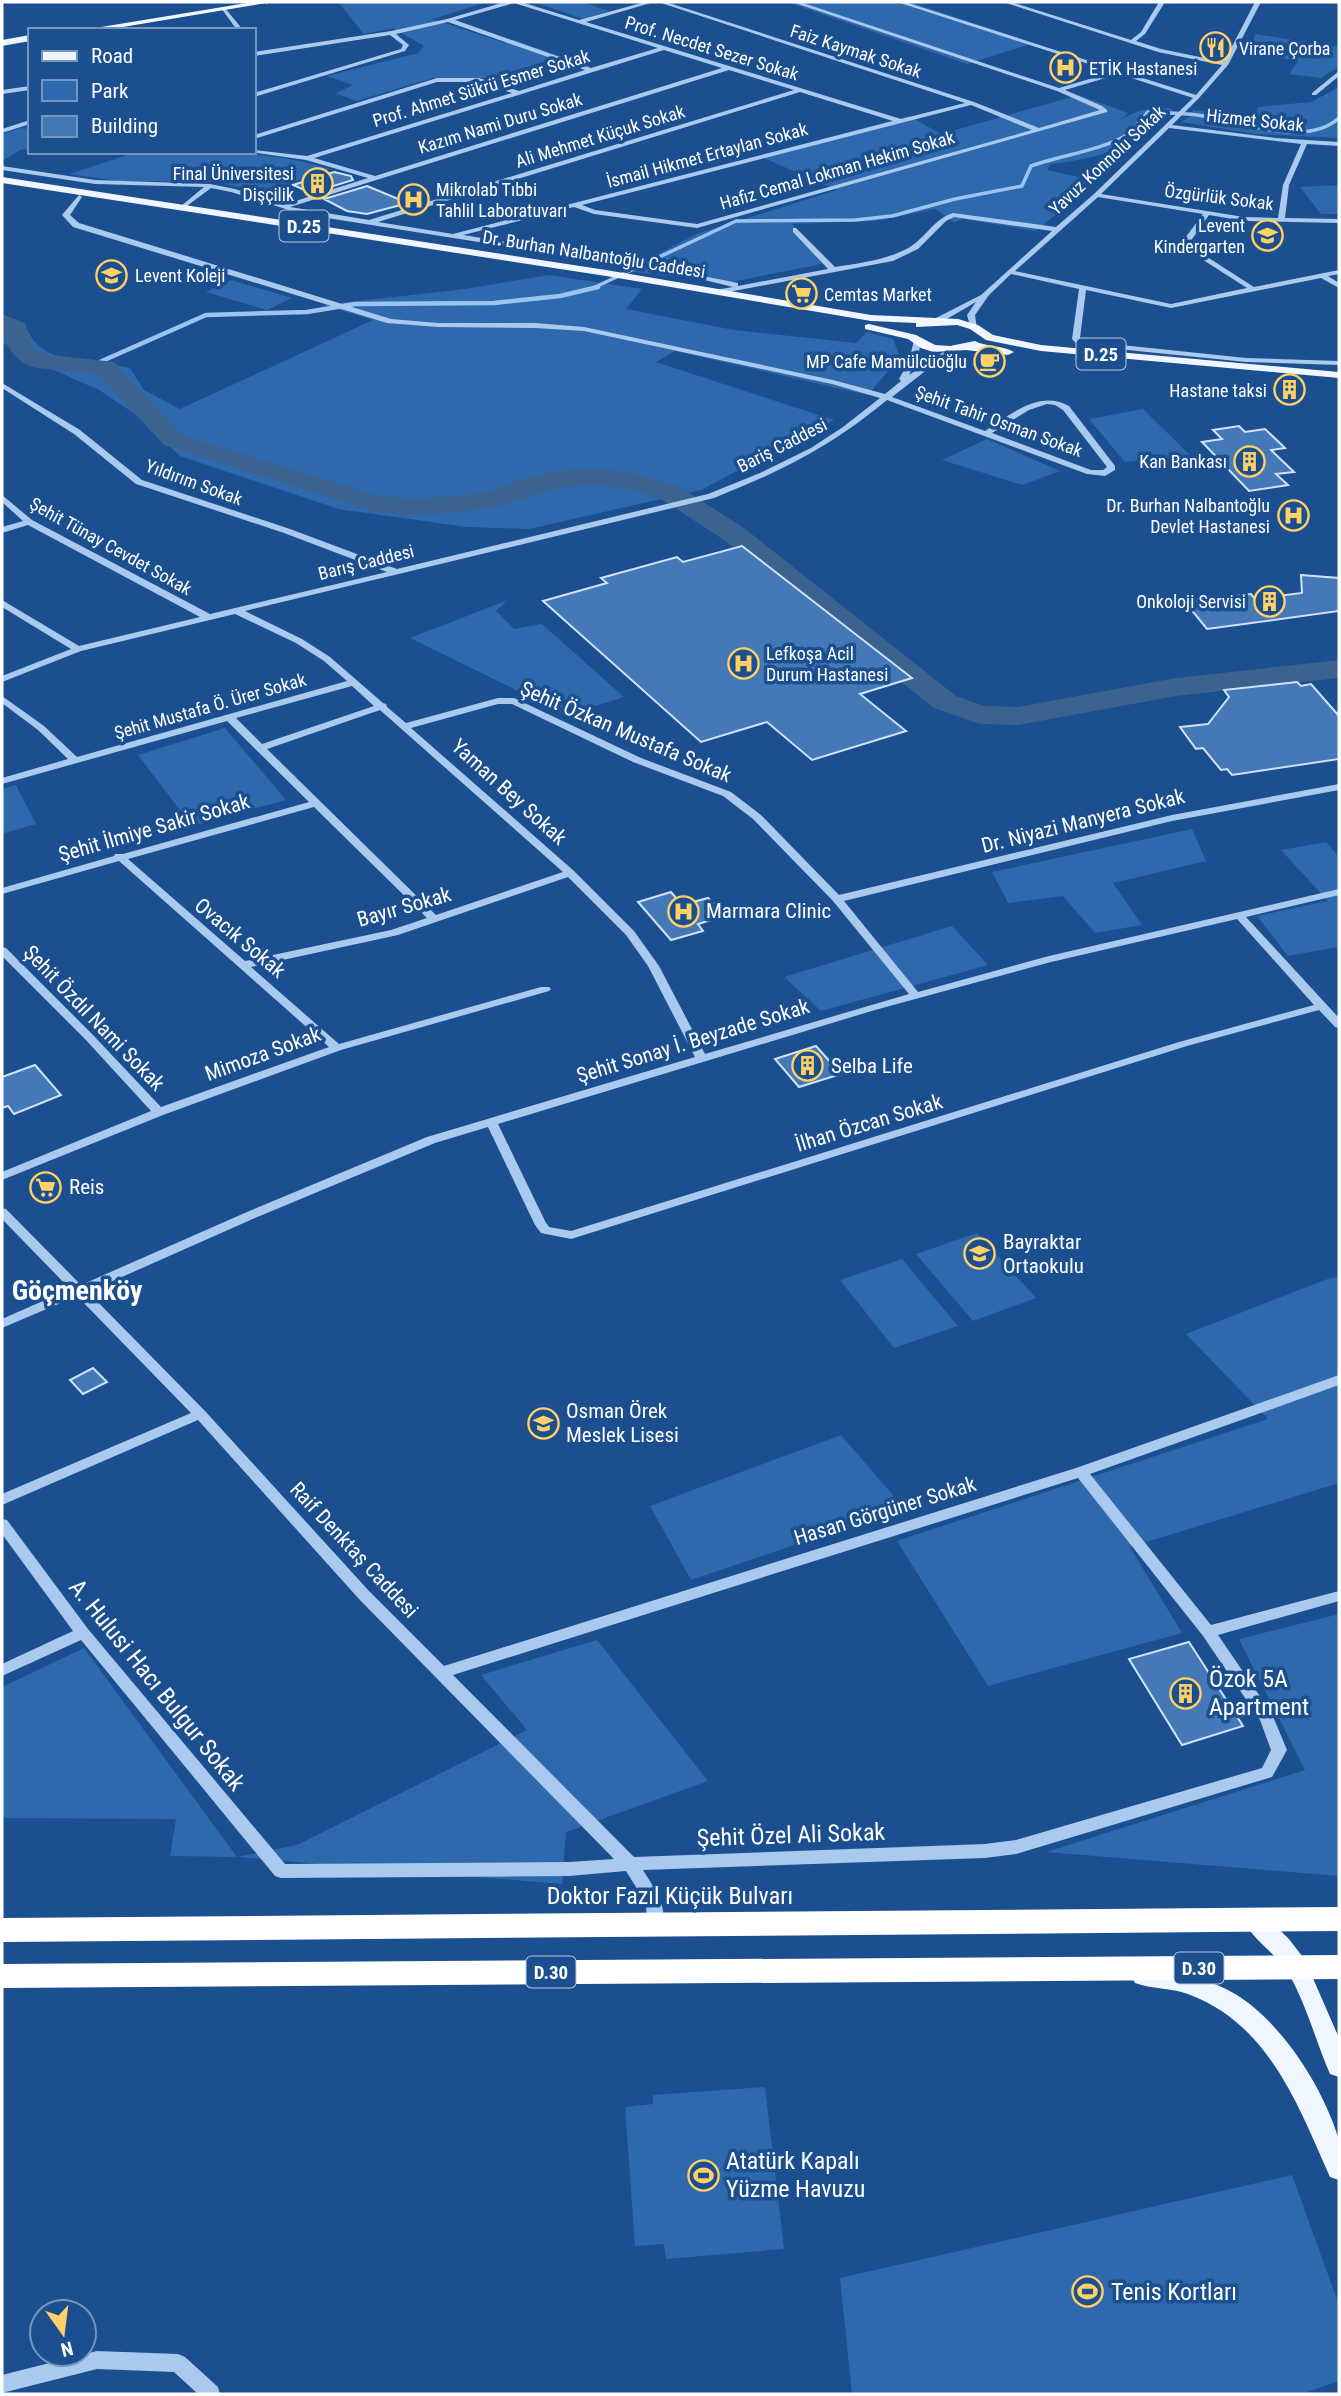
<svg xmlns="http://www.w3.org/2000/svg" width="1341" height="2396" viewBox="0 0 1341 2396" font-family="'Roboto Condensed',sans-serif">
	<style>
		.green { fill: #2e69ad }
		.lines { fill: none; stroke-linecap: round; stroke-linejoin: round }
		.stream-far1 { stroke: #9cc4f0; stroke-width: 3.5 }
		.stream { stroke: #9cc4f0; stroke-width: 4.5 }
		.river { fill: #3c6290; fill-rule: evenodd }
		.building { fill: #4478b7; stroke: #cfe3fa; stroke-width: 2 }
		.minor { fill: #a9c9ee; fill-rule: evenodd }
		.major { fill: #f0f6ff; fill-rule: evenodd }
		.highway { fill: #fff; fill-rule: evenodd }
		.labels { text-anchor: middle; dominant-baseline: central; stroke-width: 7; stroke-linejoin: round; paint-order: stroke }
		.far-street-label { font-size: 18px; fill: #fff; stroke: #1b4f8f }
		.far-poi-label { font-size: 18px; fill: #fff; stroke: #1b4f8f; text-anchor: end }
		.shield { fill: #1b4f8f; stroke: #bbcadd; stroke-width: 2 }
		.shield-label { font-size: 19px; font-weight: bold; fill: #fff }
		.street-label { font-size: 21px; fill: #fff; stroke: #1b4f8f }
		.poi-label { font-size: 21px; fill: #fff; stroke: #1b4f8f; text-anchor: start }
		.near-poi-label { font-size: 24px; fill: #fff; stroke: #1b4f8f; text-anchor: start }
		.near-street-label { font-size: 24px; fill: #fff; stroke: #1b4f8f }
		.district-label { font-size: 28px; font-weight: bold; fill: #fff; stroke: #1b4f8f }
	</style>
	<rect width="100%" height="100%" fill="#1b4f8f"/>
	<path class="green" d="M338 2H487L433 19 504 43 514 40 562 57 488 78H433L356 101 336 93 353 85 327 76 418 53 424 46 393 28 364 34Z
		M534 2H582L609 11 583 19Z
		M787 2H910L1034 43 967 64Z
		M1255 34 1339 47V67L1321 78 1289 74 1298 61 1250 53Z
		M1339 87V138L1255 134 1181 122 1189 117 1193 110 1217 112 1253 121 1258 107 1311 102Z
		M1079 95 1128 113 1121 120C1137 109 1155 107 1173 109 1166 116 1158 126 1149 132 1122 152 1082 161 1050 164L1047 170 1096 181 1036 231 964 219 954 222 935 209 876 221 792 224 822 264 731 282 656 275 675 258 652 274 625 271 697 234 837 190 759 156 909 116 941 134Z
		M21 128 30 129V150L22 149 2 161V134Z
		M137 152C201 152 268 149 330 169L264 193 218 182 118 181 69 174Z
		M1339 185V214H1321L1300 187Z
		M549 275 642 289 626 309 734 330 856 343 867 332 893 339 900 357 868 395 675 351 656 362 834 420 701 490 529 529 466 527 338 509 180 456 135 414 99 390 47 367 2 342V315L25 324C39 368 93 359 130 368L144 390 180 409 373 320 323 305 465 289Z
		M231 280 292 298 267 310 206 292Z
		M1143 409 1190 455 1125 462 1089 419Z
		M987 439 1060 471 1022 485 942 460Z
		M508 600 496 611 514 629 542 624 624 697 567 715 410 638Z
		M225 728 286 800 192 826 138 755Z
		M16 785 36 824 2 834V789Z
		M1192 829 1206 861 1113 883 1142 925 1095 933 1063 896 1008 903 992 872Z
		M1326 842 1339 857V947L1288 956 1257 916 1328 901 1281 850Z
		M952 926 988 965 821 1011 784 977Z
		M977 1233 1036 1298 973 1321 916 1254Z
		M902 1259 958 1326 894 1348 840 1280Z
		M1339 1277V1483L1130 1547 1182 1633 988 1686 897 1541 1268 1419 1186 1334 1330 1278Z
		M841 1435 904 1508 691 1580 650 1506Z
		M1339 1614V1876L1046 1852 1305 1770 1239 1639Z
		M597 1640 708 1781 566 1832 562 1884 237 1857 170 1856 176 1819 2 1818V1687L84 1648 237 1857 297 1845 527 1730 481 1675Z
		M765 2087 784 2249 666 2259 664 2244 635 2246 625 2107 653 2104V2095Z
		M1292 2175 1339 2305V2381L1301 2394H852L840 2278Z"/>
	<g class="lines">
		<path class="stream-far1" d="M591 289 736 221 855 220 892 216 955 199 1022 186 1031 166C1059 156 1101 150 1125 136 1134 131 1141 119 1148 112 1164 113 1181 113 1197 115 1238 120 1305 149 1339 118"/>
		<path class="stream" d="M93 365 206 315 307 312 355 304 494 303 560 296 598 287"/>
		<path class="river" d="M2 314 25 323 31 345 43 354 114 362 182 435 378 496 415 499 459 496 485 493 519 480 560 471 595 469 630 472 681 488 744 528 956 696 984 706 1018 707 1176 678 1339 660V678L1176 696 1018 725 980 724 934 708 724 540 663 500 627 488 595 485 560 487 500 506 459 512 415 515 375 512 164 445 98 374 37 368C10 362 1 338 2 314Z"/>
	</g>
	<path class="building" d="M334 172 351 176 353 180 311 193 293 185Z
		M367 186 408 203 367 214 347 211 324 199Z
		M1239 426 1245 432 1265 429 1285 448 1271 450 1294 472 1276 474 1288 485 1249 491 1202 442 1222 439 1213 430Z
		M742 546 912 678 860 694 906 731 812 760 767 722 701 742 543 601 607 583 601 578 677 557 683 562Z
		M1301 575 1339 578V611L1207 629 1185 602 1251 594 1255 599 1302 593Z
		M1297 682 1301 686 1311 684 1339 716V759L1232 775 1227 769 1221 770 1203 748 1196 749 1180 727 1208 724 1229 697 1224 690Z
		M671 892 682 905 708 898 724 916 698 924 703 931 671 940 638 902Z
		M816 1046 841 1074 799 1087 775 1059Z
		M35 1065 61 1095 14 1114 8 1106 2 1108V1077Z
		M93 1368 107 1382 83 1394 70 1380Z
		M1189 1642 1243 1726 1182 1745 1129 1659Z"/>
	<g class="lines">
		<path class="minor" d="M263 2H270L267 4Z
			M505 2H521L579 20 645 2H654L586 22 901 119 965 103 658 2H666L974 102 1039 128 1100 110 1057 91 792 2H800L1059 88 1113 72 897 2H905L1196 95 1222 65 1158 52 1003 2H1011L1131 40 1141 32 1159 2H1165L1145 34 1136 41 1161 49 1224 62 1255 2H1261L1228 65 1199 98 1172 125 1275 138 1339 142V146L1307 144 1289 185 1285 218 1339 219V223L1244 221 1209 215 1190 242V246L1254 287 1339 270V274L1328 276 1339 283V288L1321 278 1171 308 1086 290 1080 338 1083 341 1246 358 1339 361V365L1246 362 1078 345 1072 339 1079 289 1011 274 989 295 975 315 977 329H971L967 315 976 302 940 323H934V319L981 295 1052 231 954 217 946 221 918 249 893 261 718 294H715V290L733 287 684 275 688 273 738 283V286L828 269 793 232V228H796L835 267C860 263 887 260 910 247 926 237 934 219 953 213L1056 227 1094 194 1193 98 1119 74 1065 90 1102 106 1107 110V112L697 228 594 214 574 207 463 235 582 254V258H579L302 214 231 192 211 188 183 209 181 208V206L204 187 95 184 2 170V166L95 180 210 184 235 189 283 205 368 178 306 160 251 152H254V150L307 156 512 93 478 82H437L254 139V135L437 78H479L519 91 585 70 448 22 396 34 409 45 405 51 254 97V93L401 49 403 45 390 35 254 56V52L391 31 447 19ZM514 3 658 48 591 68 455 20ZM664 50 722 68 375 176 314 158ZM729 70 794 90 369 220 290 207ZM800 92 893 121 453 234 378 222ZM971 105 1032 130 697 224 595 210 582 205ZM1169 128 1301 144 1283 185 1278 218 1244 217 1101 194ZM1098 197 1203 214 1182 242 1183 247 1247 288 1171 304 1015 271Z
			M221 8H225L243 30H237Z
			M1339 71V76L1316 95H1312V93Z
			M30 86V90L2 94V90Z
			M30 120V124L2 133V129Z
			M79 195 82 197 70 215 79 223 391 319 438 323H535L584 327 833 380 885 394 901 381 899 379 909 361 914 340 921 342 917 361 909 375 951 347H957V351L928 369 892 397 985 431C1010 415 1039 389 1069 406L1115 466V470L1105 476 1087 474 887 400C830 447 782 471 714 498L245 611 302 639 330 657 383 703 386 704 387 707 406 723 498 698H514L641 758 731 792 761 815 839 895 1172 815 1339 784V790L1172 821 844 901 918 992 1049 956 1339 889V895L1246 917 1339 1018V1028L1335 1027 1319 1010 1187 1046 571 1239 541 1233 535 1225 488 1127 435 1143 255 1218 88 1292 205 1411 369 1591 444 1666 1076 1468 1339 1375V1385L1090 1474 1211 1625 1339 1591V1601L1218 1635 1272 1714 1287 1750 1272 1777 1016 1854 985 1858 643 1870C654 1888 670 1908 661 1931L655 1933 649 1931 647 1926 646 1903 626 1871 569 1876 281 1878 275 1876 81 1640 2 1676V1664L73 1631 2 1534V1519L7 1520 88 1629 285 1864 569 1862 614 1859 359 1599 198 1420 2 1505V1494L191 1413 77 1296 2 1328V1319L70 1289 2 1219V1208L6 1209 81 1285 247 1212 427 1137 695 1057 648 966 626 935 568 877 398 935 251 967 339 1044 541 987H549L551 989 549 991 341 1050 163 1115 2 1180V1172L151 1111 85 1039 2 956V947L6 948 93 1035 161 1107 329 1047 119 861 2 894V888L114 856 115 854H123L309 802 227 721 2 784V778L68 759 38 730 2 703V696L44 726 77 757 347 681 324 661 296 643 235 614 81 651 2 682V676L71 649 2 607V600L79 646 200 617 28 525 2 533V527L23 521 2 502V495L32 520 210 614 387 572 284 533 136 484 74 434 2 388V383L80 430 142 480 290 529 397 569 708 494 760 473 811 448 843 427 880 398 832 384 584 331 535 328 438 327 387 323 73 227 62 215ZM1047 404 1055 405 1063 410 1107 467 1103 470H1091L992 433 1029 410ZM352 686 374 706 262 744 236 718ZM498 704H512L633 762 723 796 753 819 833 901 909 994 705 1054 659 966 634 931 574 871 411 728ZM380 710 563 872 436 915 267 749ZM314 807 427 918 391 930 245 961 128 859ZM1237 919 1314 1005 1179 1042 571 1231 549 1227 545 1221 498 1124 875 1010 1051 962ZM1078 1478 1203 1636 1260 1720 1271 1750 1262 1768 1016 1840 985 1844 634 1857 453 1675Z
			M97 2351 178 2354 185 2357 218 2387 220 2394H198L174 2372 97 2369 2 2393V2375Z"/>
		<path class="major" d="M253 2H272L105 30H83Z
			M30 35V41L2 46V40Z
			M2 177 606 270 871 315 958 319 978 325 993 335 1041 345 1339 372V378L1041 351 986 340 970 329 957 325 916 327V323L871 321 606 276 2 183Z
			M869 324 916 335 935 345 950 346 975 341C986 347 1002 345 1014 352L1008 355 966 350 933 352 921 348 908 339 865 329V325Z
			M1255 1911 1263 1914 1289 1939 1305 1960 1339 2038V2077L1330 2074C1316 2042 1305 2000 1287 1971 1275 1953 1253 1940 1244 1921L1247 1914Z
			M1143 1966C1172 1971 1199 1976 1226 1989 1277 2014 1322 2085 1338 2137 1341 2150 1339 2167 1339 2180L1330 2177C1298 2105 1269 2024 1188 1994 1171 1988 1152 1989 1135 1983L1131 1976 1135 1969Z"/>
		<path class="highway" d="M1339 1907V1931L2 1942V1918Z
			M1339 1955V1979L2 1988V1964Z"/>
	</g>
	<defs>
		<symbol id="restaurant-ring" viewBox="-11 -11 22 22"><circle r="9.5" fill="#1b4f8f" stroke="#ffd166" stroke-width="1.5"/><path d="M-5-6h1v4h1v-4h1v4h1v-4h1v5L-1.5 .5V6h-2V.5L-5-1ZM5-6V6H3V1.5H1.5Q1.5-4 5-6Z" fill="#ffd166"/></symbol>
		<symbol id="hospital-ring" viewBox="-11 -11 22 22"><circle r="9.5" fill="#1b4f8f" stroke="#ffd166" stroke-width="1.5"/><path d="M-5-5h3v3.5h4V-5h3V5h-3V1.5h-4V5h-3Z" fill="#ffd166"/></symbol>
		<symbol id="building-ring" viewBox="-11 -11 22 22"><circle r="9.5" fill="#1b4f8f" stroke="#ffd166" stroke-width="1.5"/><path d="M-4-6H4V6H1V3H-1V6H-4ZM-2.5-4.3h1.7v1.8h-1.7ZM.8-4.3h1.7v1.8H.8ZM-2.5-1h1.7V.8h-1.7ZM.8-1h1.7V.8H.8Z" fill="#ffd166"/></symbol>
		<symbol id="school-ring" viewBox="-11 -11 22 22"><circle r="9.5" fill="#1b4f8f" stroke="#ffd166" stroke-width="1.5"/><path d="M0-5L7-2L0 1L-7-2ZM-4 1L0 2.5L4 1V4Q0 6-4 4Z" fill="#ffd166"/></symbol>
		<symbol id="university-ring" viewBox="-11 -11 22 22"><circle r="9.5" fill="#1b4f8f" stroke="#ffd166" stroke-width="1.5"/><path d="M0-5L7-2L0 1L-7-2ZM-4 1L0 2.5L4 1V4Q0 6-4 4Z" fill="#ffd166"/></symbol>
		<symbol id="supermarket-ring" viewBox="-11 -11 22 22"><circle r="9.5" fill="#1b4f8f" stroke="#ffd166" stroke-width="1.5"/><path d="M-6-5.5h2.5l.6 2H6L4.5 2H-2.5L-4.4-4H-6ZM-1.5 3.2a1.3 1.3 0 1 0 .1 0ZM3 3.2a1.3 1.3 0 1 0 .1 0Z" fill="#ffd166"/></symbol>
		<symbol id="cafe-ring" viewBox="-11 -11 22 22"><circle r="9.5" fill="#1b4f8f" stroke="#ffd166" stroke-width="1.5"/><path d="M-5.5-4.5H6V0H3Q3 3.5 0 3.5H-2.5Q-5.5 3.5-5.5 0ZM3-3.2v2h1.7v-2ZM-6 4.5H4V6H-6Z" fill="#ffd166"/></symbol>
		<symbol id="stadium-ring" viewBox="-11 -11 22 22"><circle r="9.5" fill="#1b4f8f" stroke="#ffd166" stroke-width="1.5"/><path d="M0-5a6.5 5 0 1 0 0 10a6.5 5 0 1 0 0-10ZM-3.5-1.8h7v3.6h-7Z" fill="#ffd166"/></symbol>
	</defs>
	<g fill-rule="evenodd">
		<use href="#restaurant-ring" x="1198" y="30" width="35" height="35"/>
		<use href="#hospital-ring" x="1048" y="50" width="35" height="35"/>
		<use href="#building-ring" x="300" y="166" width="35" height="35"/>
		<use href="#hospital-ring" x="396" y="182" width="35" height="35"/>
		<use href="#school-ring" x="1250" y="218" width="35" height="35"/>
		<use href="#university-ring" x="94" y="258" width="35" height="35"/>
		<use href="#supermarket-ring" x="784" y="276" width="35" height="35"/>
		<use href="#cafe-ring" x="972" y="344" width="35" height="35"/>
		<use href="#building-ring" x="1272" y="372" width="35" height="35"/>
		<use href="#building-ring" x="1232" y="444" width="35" height="35"/>
		<use href="#hospital-ring" x="1276" y="498" width="35" height="35"/>
		<use href="#building-ring" x="1252" y="584" width="35" height="35"/>
		<use href="#hospital-ring" x="726" y="646" width="35" height="35"/>
		<use href="#hospital-ring" x="666" y="894" width="35" height="35"/>
		<use href="#building-ring" x="790" y="1048" width="35" height="35"/>
		<use href="#supermarket-ring" x="28" y="1170" width="35" height="35"/>
		<use href="#school-ring" x="962" y="1236" width="35" height="35"/>
		<use href="#school-ring" x="526" y="1406" width="35" height="35"/>
		<use href="#building-ring" x="1168" y="1676" width="35" height="35"/>
		<use href="#stadium-ring" x="686" y="2158" width="35" height="35"/>
		<use href="#stadium-ring" x="1070" y="2274" width="35" height="35"/>
	</g>
	<g class="labels">
		<g class="far-street-label">
			<text transform="translate(712 48) rotate(17)">Prof. Necdet Sezer Sokak</text>
			<text transform="translate(856 51) rotate(18)">Faiz Kaymak Sokak</text>
			<text transform="translate(481 88) rotate(-17)">Prof. Ahmet Sükrü Esmer Sokak</text>
			<text transform="translate(1255 120) rotate(6)">Hizmet Sokak</text>
			<text transform="translate(500 123) rotate(-17)">Kazım Nami Duru Sokak</text>
			<text transform="translate(600 136) rotate(-17)">Ali Mehmet Küçuk Sokak</text>
			<text transform="translate(707 155) rotate(-15)">İsmail Hikmet Ertaylan Sokak</text>
			<text transform="translate(1107 160) rotate(-43)">Yavuz Konnolu Sokak</text>
			<text transform="translate(837 170) rotate(-16)">Hafiz Cemal Lokman Hekim Sokak</text>
			<text transform="translate(1219 197) rotate(7)">Özgürlük Sokak</text>
			<text transform="translate(594 254) rotate(9)">Dr. Burhan Nalbantoğlu Caddesi</text>
			<text transform="translate(999 421) rotate(20)">Şehit Tahir Osman Sokak</text>
			<text transform="translate(782 445) rotate(-27)">Bariş Caddesi</text>
			<text transform="translate(194 482) rotate(20)">Yıldırım Sokak</text>
			<text transform="translate(111 546) rotate(29)">Şehit Tünay Cevdet Sokak</text>
			<text transform="translate(366 562) rotate(-14)">Barış Caddesi</text>
			<text transform="translate(210 706) rotate(-16)">Şehit Mustafa Ö. Ürer Sokak</text>
		</g>
		<g class="far-poi-label">
			<text x="1239" y="48" text-anchor="start">Virane Çorba</text>
			<text x="1089" y="68" text-anchor="start">ETİK Hastanesi</text>
			<text x="294" y="173">Final Üniversitesi<tspan x="294" dy="21">Dişçilik</tspan></text>
			<text x="436" y="189" text-anchor="start">Mikrolab Tıbbi<tspan x="436" dy="21">Tahlil Laboratuvarı</tspan></text>
			<text x="1245" y="225">Levent<tspan x="1245" dy="21">Kindergarten</tspan></text>
			<text x="135" y="275" text-anchor="start">Levent Koleji</text>
			<text x="824" y="294" text-anchor="start">Cemtas Market</text>
			<text x="967" y="361">MP Cafe Mamülcüoğlu</text>
			<text x="1267" y="390">Hastane taksi</text>
			<text x="1227" y="461">Kan Bankası</text>
			<text x="1270" y="505">Dr. Burhan Nalbantoğlu<tspan x="1270" dy="21">Devlet Hastanesi</tspan></text>
			<text x="1246" y="601">Onkoloji Servisi</text>
			<text x="766" y="653" text-anchor="start">Lefkoşa Acil<tspan x="766" dy="21">Durum Hastanesi</tspan></text>
		</g>
		<g class="shield">
			<rect x="279.5" y="210.5" width="49" height="31" rx="5"/>
			<rect x="1076.5" y="338.5" width="49" height="31" rx="5"/>
			<rect x="1174.5" y="1952.5" width="49" height="31" rx="5"/>
			<rect x="526.5" y="1956.5" width="49" height="31" rx="5"/>
		</g>
		<g class="shield-label">
			<text x="304" y="226">D.25</text>
			<text x="1101" y="354">D.25</text>
			<text x="1199" y="1968">D.30</text>
			<text x="551" y="1972">D.30</text>
		</g>
		<g class="street-label">
			<text transform="translate(626 732) rotate(23)">Şehit Özkan Mustafa Sokak</text>
			<text transform="translate(509 792) rotate(42)">Yaman Bey Sokak</text>
			<text transform="translate(1083 821) rotate(-14)">Dr. Niyazi Manyera Sokak</text>
			<text transform="translate(154 828) rotate(-16)">Şehit İlmiye Sakir Sokak</text>
			<text transform="translate(404 907) rotate(-16)">Bayır Sokak</text>
			<text transform="translate(240 938) rotate(40)">Ovacık Sokak</text>
			<text transform="translate(94 1018) rotate(46)">Şehit Özdıl Nami Sokak</text>
			<text transform="translate(693 1041) rotate(-17)">Şehit Sonay İ. Beyzade Sokak</text>
			<text transform="translate(263 1054) rotate(-20)">Mimoza Sokak</text>
			<text transform="translate(869 1123) rotate(-17)">İlhan Özcan Sokak</text>
			<text transform="translate(885 1511) rotate(-17)">Hasan Görgüner Sokak</text>
			<text transform="translate(354 1550) rotate(47)">Raif Denktaş Caddesi</text>
		</g>
		<g class="poi-label">
			<text x="706" y="911">Marmara Clinic</text>
			<text x="831" y="1066">Selba Life</text>
			<text x="69" y="1187">Reis</text>
			<text x="1003" y="1242">Bayraktar<tspan x="1003" dy="24">Ortaokulu</tspan></text>
			<text x="566" y="1411">Osman Örek<tspan x="566" dy="24">Meslek Lisesi</tspan></text>
		</g>
		<g class="near-poi-label">
			<text x="1209" y="1679">Özok 5A<tspan x="1209" dy="28">Apartment</tspan></text>
			<text x="726" y="2161">Atatürk Kapalı<tspan x="726" dy="28">Yüzme Havuzu</tspan></text>
			<text x="1111" y="2292">Tenis Kortları</text>
		</g>
		<g class="near-street-label">
			<text transform="translate(157 1685) rotate(51)">A. Hulusi Hacı Bulgur Sokak</text>
			<text transform="translate(791 1835) rotate(-2)">Şehit Özel Ali Sokak</text>
			<text x="670" y="1896">Doktor Fazıl Küçük Bulvarı</text>
		</g>
		<g class="district-label">
			<text x="77" y="1290">Göçmenköy</text>
		</g>
	</g>
	<rect width="1341" height="2396" fill="none" stroke="#ffffff" stroke-width="7"/>
	<rect x="28" y="28" width="228" height="126" fill="#1b4f8f" stroke="#7695bc" stroke-width="2"/>
	<rect x="42" y="51" width="35" height="10" fill="#f0f6ff" stroke="#7695bc" stroke-width="2"/>
	<text x="91" y="63" font-size="21" fill="#ffffff">Road</text>
	<rect x="42" y="80" width="35" height="21" fill="#2e69ad" stroke="#7695bc" stroke-width="2"/>
	<text x="91" y="98" font-size="21" fill="#ffffff">Park</text>
	<rect x="42" y="116" width="35" height="21" fill="#4478b7" stroke="#7695bc" stroke-width="2"/>
	<text x="91" y="133" font-size="21" fill="#ffffff">Building</text>
	<g transform="translate(63 2333) rotate(166)"><circle r="33" fill="#1b4f8f" stroke="#7695bc" stroke-width="2"/>
	<path d="M0-5L12 26L0 18L-12 26Z" fill="#ffd166"/>
	<text y="-10" font-size="19" font-weight="bold" text-anchor="middle" fill="#ffffff">N</text>
	</g>
</svg>
